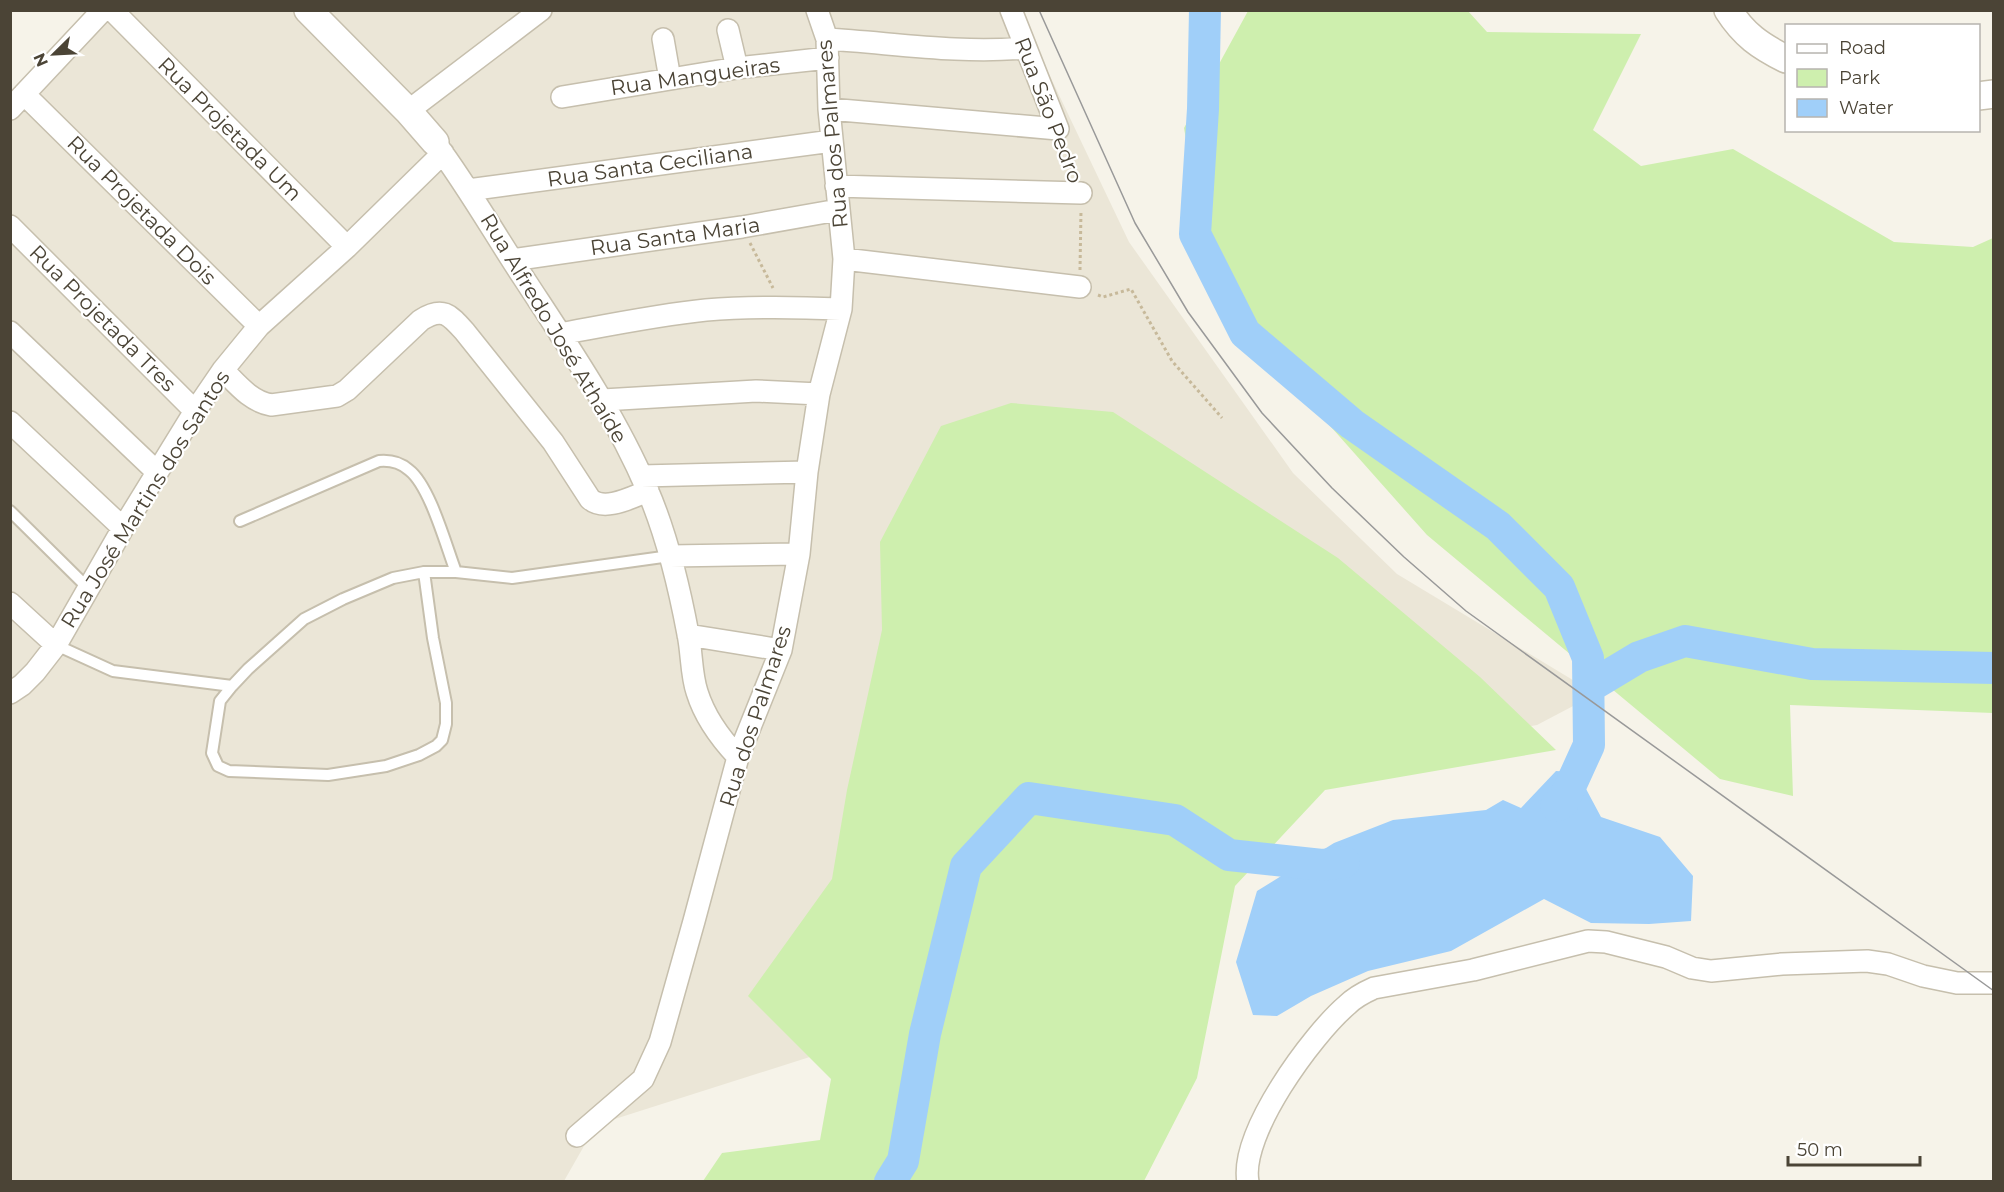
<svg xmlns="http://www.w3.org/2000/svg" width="2004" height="1192" viewBox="0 0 2004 1192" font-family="Montserrat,sans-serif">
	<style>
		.residential { fill: #ebe6d7 }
		.green { fill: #ceefae }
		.water { fill: #a0cff9 }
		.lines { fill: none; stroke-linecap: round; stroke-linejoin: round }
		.river { stroke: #a0cff9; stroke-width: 32 }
		.service-casing { stroke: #c6bfad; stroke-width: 14 }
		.minor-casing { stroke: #c6bfad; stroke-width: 24 }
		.tertiary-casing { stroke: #c6bfad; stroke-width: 30 }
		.path { stroke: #c7b99a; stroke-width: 3; stroke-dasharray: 3 3; stroke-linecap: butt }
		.service { stroke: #fff; stroke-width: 10 }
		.minor { stroke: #fff; stroke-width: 21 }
		.tertiary { stroke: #fff; stroke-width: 27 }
		.tram { stroke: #999; stroke-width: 1.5 }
		.labels { text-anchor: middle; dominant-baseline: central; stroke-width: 4.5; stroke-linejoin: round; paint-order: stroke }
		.street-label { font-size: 21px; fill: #4b4436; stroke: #fff }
	</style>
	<rect width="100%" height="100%" fill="#f6f3e9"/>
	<path class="residential" d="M105 11H1019L1129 242 1293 473 1397 574 1596 694 1537 725 1399 750 1017 692 839 840V887L888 1032 596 1125 564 1181 11 1182V106Z"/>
	<path class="green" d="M1248 11H1468L1487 32 1641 34 1593 130 1641 166 1733 149 1894 242 1973 247 1993 238V713L1790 705 1793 796 1720 779 1427 535 1213 294 1184 128Z
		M1011 403 1113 412 1338 558 1480 677 1556 750 1325 790 1235 886 1197 1078 1144 1181H703L722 1153 820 1140 831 1079 748 996 832 879 847 790 882 630 880 542 941 426Z"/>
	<path class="water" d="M1556 771 1589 773 1585 787 1601 817 1660 837 1693 876 1691 921 1649 924 1591 923 1544 899 1451 951 1368 971 1311 996 1277 1016 1253 1015 1236 962 1257 891 1334 843 1393 820 1486 810 1503 800 1521 808Z"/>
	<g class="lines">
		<path class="river" d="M1205 10 1203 109 1195 234 1245 333 1352 424 1498 526 1559 587 1588 658 1589 745 1563 802 1556 806
			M1589 687 1639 657 1685 641 1812 664 1994 668
			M890 1182 903 1161 925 1034 966 866 1029 798 1175 820 1229 855 1322 865 1344 862"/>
		<defs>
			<path id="service" d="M10 511 88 588
				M240 521 379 461C390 460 400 462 409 470 430 486 446 546 456 572
				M424 572 433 638 446 703V724L442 740 436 746 419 755 386 766 328 775 229 771 218 766 212 753 220 701 232 686 248 669 304 619 343 599 393 578 424 572H456L512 578 670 556
				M56 645 113 671 232 686"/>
			<path id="minor" d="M112 10 347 247
				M728 30 737 68
				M663 39 670 79
				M827 39C893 43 959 54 1025 48
				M24 94 259 326
				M562 97 737 68 828 58
				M10 109 103 10
				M829 109 1058 129 1011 10
				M408 111 541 10
				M436 144C468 187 494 233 523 277 568 346 615 414 647 489 667 535 679 586 688 634 692 653 691 674 697 692 705 718 720 738 738 757
				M836 186 1081 193
				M468 190 832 141
				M10 226 195 411
				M844 259 1080 287
				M512 260 742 227 838 210
				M10 332 157 472
				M560 334C609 325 657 315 706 310 751 306 796 307 841 309
				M223 370C237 384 250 401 271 405L337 396 347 390 421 320C443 306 450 315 465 332L553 442 590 499C605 512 632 497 648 491
				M603 400 756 391 819 394
				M10 422 123 528
				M641 476 807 472
				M670 556 799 554
				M10 603 56 645
				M688 635 781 650
				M10 693 22 685 35 672 56 645 123 528 195 411 223 370 259 326 347 247 443 153
				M577 1136 643 1079 660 1042 694 921 738 757 781 650 799 554 807 472 819 394 841 309 844 259 829 109 827 39 817 10
				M1248 1182C1239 1134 1312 1035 1347 1005 1355 997 1365 992 1374 988L1473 970 1588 941 1606 942 1666 957 1692 968 1711 971 1782 964 1867 961 1888 964 1923 976 1957 983H1994"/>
			<path id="tertiary" d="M308 10 408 111 435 142
				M1728 10C1744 35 1760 46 1786 59
				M1978 96 1994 94"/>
		</defs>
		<use href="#service" class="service-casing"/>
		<use href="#minor" class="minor-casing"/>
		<use href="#tertiary" class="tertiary-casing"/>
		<path class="path" d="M1065 147 1075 175
			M750 243 773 288
			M1080 270 1081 210
			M1098 295 1103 297 1131 289 1172 361 1222 418"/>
		<use href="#service" class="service"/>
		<use href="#minor" class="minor"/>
		<use href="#tertiary" class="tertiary"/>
		<path class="tram" d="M1039 10 1135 223 1188 312 1262 413 1332 488 1404 557 1466 611 1994 991"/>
	</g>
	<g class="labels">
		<g class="street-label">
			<text transform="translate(695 76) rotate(-8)">Rua Mangueiras</text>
			<text transform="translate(1049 110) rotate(69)">Rua São Pedro</text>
			<text transform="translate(230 129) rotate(45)">Rua Projetada Um</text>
			<text transform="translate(832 134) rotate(-95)">Rua dos Palmares</text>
			<text transform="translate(650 165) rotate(-8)">Rua Santa Ceciliana</text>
			<text transform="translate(142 210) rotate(45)">Rua Projetada Dois</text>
			<text transform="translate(675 236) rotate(-8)">Rua Santa Maria</text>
			<text transform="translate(103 318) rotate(45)">Rua Projetada Tres</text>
			<text transform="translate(554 328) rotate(59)">Rua Alfredo José Athaíde</text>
			<text transform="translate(145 499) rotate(-58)">Rua José Martins dos Santos</text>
			<text transform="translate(755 716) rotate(-72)">Rua dos Palmares</text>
		</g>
	</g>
	<rect width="2004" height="1192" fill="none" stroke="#4b4436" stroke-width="24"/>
	<rect x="1785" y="24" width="195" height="108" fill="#ffffff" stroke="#b7b4af" stroke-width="1.5"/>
	<rect x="1797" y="44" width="30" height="9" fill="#ffffff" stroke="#b7b4af" stroke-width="1.5"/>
	<text x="1839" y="54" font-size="18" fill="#4b4436">Road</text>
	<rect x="1797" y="69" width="30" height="18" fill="#ceefae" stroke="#b7b4af" stroke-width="1.5"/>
	<text x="1839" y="84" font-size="18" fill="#4b4436">Park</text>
	<rect x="1797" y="99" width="30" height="18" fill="#a0cff9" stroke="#b7b4af" stroke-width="1.5"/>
	<text x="1839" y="114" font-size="18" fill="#4b4436">Water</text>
	<g transform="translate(54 54) rotate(246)" stroke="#ffffff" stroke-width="4.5" paint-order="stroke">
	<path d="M0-4.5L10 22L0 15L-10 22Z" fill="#4b4436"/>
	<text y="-9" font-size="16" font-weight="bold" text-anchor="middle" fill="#4b4436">N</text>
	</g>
	<path d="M1788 1156v9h132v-9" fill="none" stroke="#4b4436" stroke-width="3"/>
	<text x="1797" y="1156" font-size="18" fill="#4b4436" stroke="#ffffff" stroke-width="4.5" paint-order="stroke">50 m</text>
</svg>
